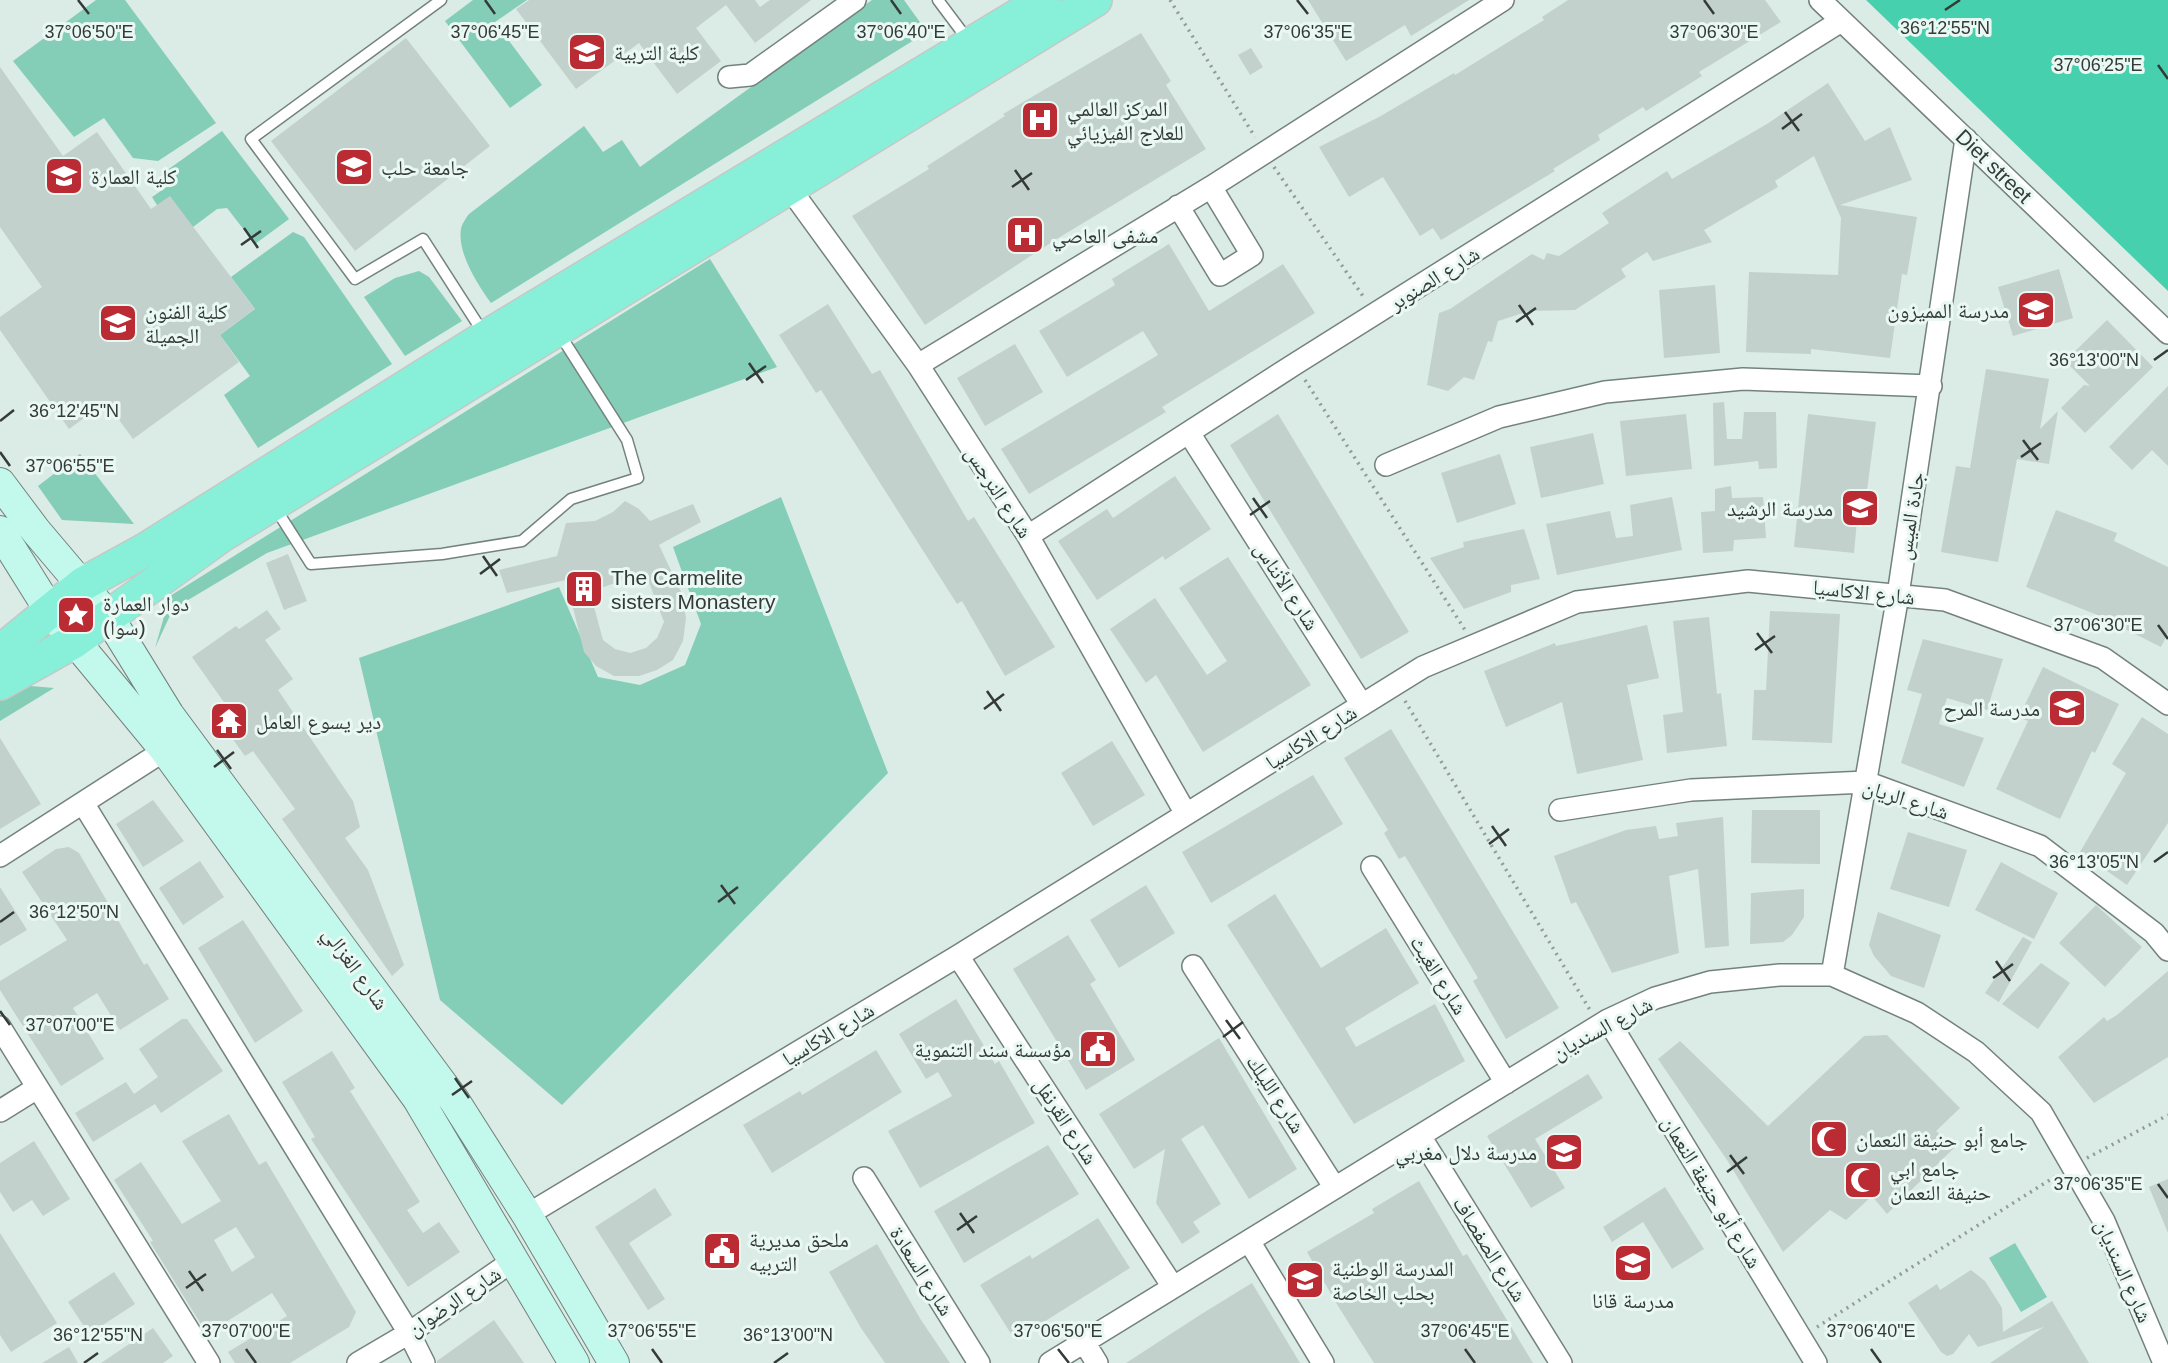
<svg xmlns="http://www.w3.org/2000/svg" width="2168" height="1363" viewBox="0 0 2168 1363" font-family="Helvetica,'Noto Naskh Arabic',sans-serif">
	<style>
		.green { fill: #84cdb7 }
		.forest { fill: #47d0ae }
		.building { fill: #c2d1cc; fill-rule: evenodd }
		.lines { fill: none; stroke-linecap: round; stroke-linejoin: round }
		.lane-casing { stroke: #74827d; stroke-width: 13 }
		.street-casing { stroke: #74827d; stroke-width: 24 }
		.secondary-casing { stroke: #74827d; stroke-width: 32 }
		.primary-casing { stroke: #c6c8c7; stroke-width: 36 }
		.path { stroke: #919c98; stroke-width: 3.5; stroke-dasharray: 2 5; stroke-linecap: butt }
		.lane { stroke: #fff; stroke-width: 10 }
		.street { stroke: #fff; stroke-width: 21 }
		.secondary { stroke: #c3f8ec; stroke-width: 30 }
		.primary { stroke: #88f0d8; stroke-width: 33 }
		.ticks { fill: none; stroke: #343a38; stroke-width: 2.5 }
		.labels { text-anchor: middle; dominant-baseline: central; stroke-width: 6; stroke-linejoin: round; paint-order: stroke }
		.poi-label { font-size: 21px; fill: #343a38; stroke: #e9f8f3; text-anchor: start }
		.street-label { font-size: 21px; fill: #343a38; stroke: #e9f8f3 }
		.ticks-label { font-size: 18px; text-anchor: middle; fill: #343a38; stroke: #e9f8f3; stroke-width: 6; stroke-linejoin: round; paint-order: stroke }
	</style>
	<rect width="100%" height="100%" fill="#dbebe5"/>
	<path class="green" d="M96 0H125L216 123 158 161 133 158 104 118 74 137 13 61Z
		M473 0H527L495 22 542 85 510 108 445 21Z
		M872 0H904L927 32 491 303C478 285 457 253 461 229 462 224 466 218 469 214L584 126 603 152 622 140 640 167Z
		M222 131 289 219 255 244 227 208 217 209 193 227 157 205 152 197 174 182 166 171Z
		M293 232 304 237 392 364 258 448 224 395 250 376 220 335 255 309 231 277Z
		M710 259 777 367 267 553 173 609 155 648 170 596Z
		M419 271 429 277 462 321 405 356 364 297 395 278Z
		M80 454 134 524 62 520 38 486Z
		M781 497 888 773 562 1105 440 1000 359 658 559 587 598 677 640 685 685 665 701 624 673 547Z
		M31 686 54 688 0 721V698Z
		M2015 1243 2047 1297 2021 1312 1989 1258Z"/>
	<path class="forest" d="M1866 0H2168V291Z"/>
	<path class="building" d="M529 0H755L760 7 770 0H811L755 43 726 5 696 28 721 61 677 94 639 43 576 89 516 9Z
		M1308 0H1469L1411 36 1405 25 1346 61Z
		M1568 0H1765L1781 22 1699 72 1702 76 1646 111 1643 107 1598 135 1600 140 1553 169 1555 171 1441 240 1433 228 1420 236 1383 177 1349 197 1319 147 1379 117 1454 73 1455 75 1544 20 1542 17Z
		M1141 33 1171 81 1166 85 1206 149 1055 240 925 325 852 216 929 169 927 166 1005 116 1003 114Z
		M406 38 490 146 355 251 271 141Z
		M1251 48 1263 67 1250 75 1238 55Z
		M0 67 63 156 97 132 151 209 170 196 255 309 220 335 239 362 133 439 106 402 69 429 0 330V317L42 287 0 227Z
		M1828 83 1865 141 1890 127 1912 180 1840 205 1917 217 1907 275 1902 274 1890 358 1811 349V354L1746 352 1749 272 1838 275 1841 218 1814 156 1775 181 1778 187 1704 230 1712 242 1653 261 1647 252 1621 269 1626 277 1575 310 1529 311 1498 321 1492 342 1488 341 1474 380 1464 377 1448 391 1427 385 1439 313 1450 309 1532 254 1544 260 1547 253 1559 256 1609 223 1602 213 1667 171 1672 179 1767 124Z
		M1169 244 1209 311 1283 264 1315 313 1162 407 1166 412 1029 494 1001 449 1158 355 1143 331 1067 377 1039 331 1115 285 1112 279Z
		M2059 269 2073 318 2013 336 1998 287Z
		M1715 285 1720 353 1664 358 1659 290Z
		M828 304 872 374 880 370 968 521 974 517 1055 647 1005 676 962 601 957 604 821 390 816 393 779 335Z
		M2107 320 2153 367 2085 433 2061 408 2084 385 2090 386 2065 361Z
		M1015 344 1043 392 985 426 957 378Z
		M1986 369 2049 379 2040 429 2058 411 2049 464 2017 459 1998 562 1941 552 1956 466 1970 468Z
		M2168 386V466L2152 450 2132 470 2109 447Z
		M1724 402 1727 439H1742L1744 412H1776L1777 468 1759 469 1758 461 1714 466 1713 403Z
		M1278 414 1409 632 1361 659 1230 445Z
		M1686 414 1692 469 1626 476 1620 421Z
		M1808 414 1876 422 1863 521 1857 520 1854 553 1794 547Z
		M1593 433 1604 484 1541 498 1530 447Z
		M1500 454 1516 504 1457 523 1441 473Z
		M1175 476 1211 529 1165 560 1163 556 1097 600 1058 541 1107 509 1113 518Z
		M1731 486 1732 498 1763 497 1766 538 1734 540 1733 551 1703 553 1701 512 1715 511V489Z
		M1672 497 1682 550 1557 575 1546 524 1610 511 1616 538 1633 536 1630 505Z
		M625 501 639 509 650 521 693 504 701 522 659 545 681 592 686 618 683 641 673 660 657 670 639 676H614L596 666 584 652 566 580 507 593 499 570 557 556 566 523 595 521 613 512ZM645 572 664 622 657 638 646 648 630 653 615 649 603 640 590 592Z
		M2056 510 2117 533 2114 541 2168 567V633L2161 647 2095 614 2026 587Z
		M1524 529 1540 579 1511 585V592L1464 609 1430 558 1464 547 1463 542Z
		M288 554 307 601 284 610 266 563Z
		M1228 557 1311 685 1203 752 1156 675 1146 683 1110 629 1155 598 1207 675 1227 661 1179 588Z
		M267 610 281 629 265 640 293 679 278 690 353 801 360 827 345 838 368 870 404 965 392 976 282 819 295 809 253 751 245 756 216 716 228 708 192 657 236 626 239 629Z
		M1770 611 1840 614 1832 743 1752 740 1754 690H1766Z
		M1709 617 1717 694 1721 693 1727 746 1667 753 1663 715 1683 712 1673 621Z
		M1647 625 1659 678 1627 685 1643 760 1577 774 1562 702 1506 727 1484 671 1555 643 1556 646Z
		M1923 639 2003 659 1987 710 1947 698 1939 724 1984 738 1964 787 1901 763 1922 694 1907 690Z
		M2043 667 2119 704 2095 753 2092 751 2060 819 1996 789 2028 721 2019 717Z
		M2142 717 2168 734V823L2127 885 2080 852 2126 773 2112 764Z
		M1391 729 1559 1008 1506 1039 1473 981 1478 978 1405 856 1399 859 1384 833 1388 830 1344 758Z
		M0 738 41 804 0 829Z
		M1112 741 1145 795 1093 826 1061 773Z
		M1313 775 1343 824 1211 903 1182 852Z
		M153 800 184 841 143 867 116 824Z
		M1752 810H1820V864L1751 863Z
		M1723 817 1729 946 1705 948 1698 869 1669 876 1679 953 1612 973 1576 902 1571 904 1554 856 1626 830 1656 826 1659 839 1678 836 1676 823Z
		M1908 832 1967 850 1949 907 1890 889Z
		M69 847 79 853 144 965 147 963 169 999 120 1030 97 993 73 1008 104 1059 61 1086 0 990V981L67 940 22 872 56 849Z
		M200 861 224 897 183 925 159 888Z
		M2001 862 2058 893 2034 939 1975 910Z
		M1146 885 1175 933 1119 968 1090 920Z
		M0 887 27 930 0 946Z
		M1804 889V917L1792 935 1783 942 1750 944 1751 893Z
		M1275 894 1321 968 1386 928 1419 983 1345 1028 1356 1047 1435 1004 1465 1061 1354 1124 1227 925Z
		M2096 905 2142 947 2105 987 2059 943Z
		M1878 912 1941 935 1924 988 1891 976 1874 956 1869 945Z
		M243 920 303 1011 255 1043 198 948Z
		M1068 935 1096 980 1090 984 1135 1060 1086 1090 1013 969Z
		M2023 937 2032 942 1999 1002 1985 993Z
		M2041 963 2070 983 2038 1029 2002 1004Z
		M2168 971V1057L2094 1103 2058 1057 2104 1017 2107 1021 2117 1015Z
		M956 999 995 1064 999 1061 1035 1123 920 1188 888 1131 952 1096 938 1072 926 1079 899 1034Z
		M182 1019H187L223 1071 161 1113 155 1104 93 1142 75 1113 126 1082 134 1094 158 1077 139 1049Z
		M1887 1035 1960 1108 1936 1131 1955 1147 1887 1214 1872 1196 1846 1220 1830 1210 1783 1252 1727 1160 1658 1059 1680 1041 1768 1126 1864 1036Z
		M1219 1038 1297 1169 1249 1199 1203 1125 1181 1139 1221 1204 1193 1222 1200 1232 1182 1244 1156 1203 1165 1149 1134 1169 1099 1114Z
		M876 1050 902 1092 772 1173 743 1125 800 1091 802 1095Z
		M332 1051 355 1088 350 1091 420 1202 407 1210 423 1233 439 1222 460 1252 408 1287 311 1139 315 1137 282 1082Z
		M1588 1074 1603 1098 1535 1139 1565 1188 1531 1208 1487 1136Z
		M229 1114 259 1165 266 1161 356 1312 349 1327 290 1363H235L228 1352 287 1316 272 1293 207 1334 150 1242 153 1241 114 1180 141 1162 182 1224 221 1201 182 1141ZM236 1227 255 1257 232 1272 214 1240Z
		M34 1141 70 1199 43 1216 32 1200 13 1212 0 1192V1163Z
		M1048 1145 1079 1194 964 1263 934 1211Z
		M2168 1179V1233L2149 1187Z
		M1419 1181 1463 1256 1467 1254 1533 1363H1374L1338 1306 1307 1252 1374 1213 1372 1209Z
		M1665 1187 1704 1249 1672 1269 1643 1222 1612 1242 1603 1227Z
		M655 1188 672 1215 629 1243 665 1299 648 1310 595 1227Z
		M1098 1218 1130 1268 1015 1340 980 1285 1030 1255 1032 1259Z
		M0 1233 57 1323 11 1352 0 1335Z
		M877 1244 921 1320 950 1363H885L861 1328 829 1272Z
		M1971 1270 1985 1281 2002 1308 2003 1332 2052 1301 2089 1363H1990L2044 1327 1978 1347 1969 1334 1953 1354 1947 1356 1941 1352 1908 1303 1937 1284 1940 1290Z
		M114 1272 135 1304 89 1334 68 1302Z
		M1252 1283 1300 1363H1126L1203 1313Z
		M494 1320 524 1363H437V1361Z
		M153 1328 173 1356 163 1363H101Z
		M69 1347 78 1363H42Z"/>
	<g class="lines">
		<defs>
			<path id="lane" d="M441 0 251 139 355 279 423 239 484 334
				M938 0 968 40
				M274 506 311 564 442 554 522 541 571 499 638 478 627 440 559 333"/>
			<path id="street" d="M1820 0 2168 333
				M729 77 750 75 855 0
				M788 186 918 365 1028 536 1186 814
				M1178 206 1220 275 1252 255 1211 187
				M918 365 1211 187 1503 0
				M1189 433 1362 705
				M1386 465 1499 417 1605 392 1743 379 1931 386
				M1028 536 1295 364 1841 21
				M83 803 409 1333 424 1363
				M1560 810 1691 790 1866 782 2040 846 2154 933 2168 950
				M0 856 165 750
				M1372 867 1506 1083
				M958 956 1173 1287
				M1193 966 1335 1188
				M1832 975 1898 595 1966 139
				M1608 1020 1816 1363
				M0 1027 209 1363
				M0 1111 37 1088
				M1420 1136 1561 1363
				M864 1178 979 1363
				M527 1215 958 956 1423 667 1577 602 1748 581 1945 600 2103 658 2168 704
				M1249 1241 1323 1363
				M1084 1342 1097 1363
				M358 1363 409 1333 514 1260
				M1050 1363 1608 1020 1655 998 1710 982 1780 975H1832L1917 1013 1976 1052 2041 1112 2104 1221 2164 1363"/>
			<path id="secondary" d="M0 483 36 531 108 616 169 715 454 1100 527 1215 614 1363
				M0 531 50 611 165 750 418 1099 574 1363"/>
			<path id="primary" d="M0 652 83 584 145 550 486 337 1044 0
				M0 683 73 642 222 535 1095 0"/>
		</defs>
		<use href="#lane" class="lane-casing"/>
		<use href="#street" class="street-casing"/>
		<use href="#secondary" class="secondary-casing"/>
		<use href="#primary" class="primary-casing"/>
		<path class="path" d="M1170 0 1255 137
			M1274 167 1365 299
			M1305 380 1465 630
			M1405 701 1590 1010
			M2087 1158 2168 1115
			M1817 1327 2056 1176"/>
		<use href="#lane" class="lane"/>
		<use href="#street" class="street"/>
		<use href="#secondary" class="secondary"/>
		<use href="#primary" class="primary"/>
	</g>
	<path class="ticks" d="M78 0 89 14M485 0 495 14M891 0 901 14M1297 0 1308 14M1704 0 1714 14M1945 10 1960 0M2158 65 2168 79M1785 112 1799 131M1782 129 1802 114M1015 170 1029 190M1012 187 1032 173M244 228 258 248M241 245 261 231M1519 305 1533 325M1516 322 1536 308M2154 360 2168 350M749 363 763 383M746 380 766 366M0 421 14 410M2023 440 2038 460M0 452 10 466M2021 457 2041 443M1253 498 1267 518M1250 515 1270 501M483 556 497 576M480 574 500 559M2158 625 2168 639M1757 633 1772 653M1755 650 1775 636M987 691 1001 711M984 709 1004 694M217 750 231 769M214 767 234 752M1492 826 1506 846M1489 844 1509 829M2154 862 2168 852M721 885 735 904M718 902 738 887M0 922 14 912M1996 961 2010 981M1993 978 2013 964M0 1011 10 1025M1226 1020 1240 1039M1223 1037 1243 1022M455 1078 469 1098M452 1095 472 1081M1730 1155 1744 1174M1727 1172 1747 1157M2158 1184 2168 1198M960 1213 974 1233M957 1230 977 1216M189 1271 203 1291M186 1288 206 1274M246 1349 256 1363M652 1349 662 1363M1058 1349 1069 1363M1465 1349 1475 1363M1871 1349 1881 1363M84 1363 98 1353M774 1363 788 1353"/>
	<defs>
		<symbol id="university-square" viewBox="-11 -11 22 22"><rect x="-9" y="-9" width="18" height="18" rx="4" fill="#bb2b34" stroke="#e9f8f3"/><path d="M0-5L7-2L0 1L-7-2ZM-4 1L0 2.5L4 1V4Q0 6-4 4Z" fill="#fff"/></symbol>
		<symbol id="hospital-square" viewBox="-11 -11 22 22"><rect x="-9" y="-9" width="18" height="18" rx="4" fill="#bb2b34" stroke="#e9f8f3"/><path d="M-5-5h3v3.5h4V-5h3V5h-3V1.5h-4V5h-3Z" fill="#fff"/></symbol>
		<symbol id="school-square" viewBox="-11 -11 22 22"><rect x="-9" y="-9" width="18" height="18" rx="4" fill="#bb2b34" stroke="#e9f8f3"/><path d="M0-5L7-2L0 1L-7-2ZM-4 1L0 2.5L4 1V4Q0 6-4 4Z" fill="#fff"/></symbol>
		<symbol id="building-square" viewBox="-11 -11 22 22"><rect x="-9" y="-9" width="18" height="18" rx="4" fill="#bb2b34" stroke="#e9f8f3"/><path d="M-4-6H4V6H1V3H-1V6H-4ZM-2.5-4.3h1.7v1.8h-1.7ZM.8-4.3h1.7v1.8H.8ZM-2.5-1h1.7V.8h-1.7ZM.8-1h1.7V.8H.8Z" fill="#fff"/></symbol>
		<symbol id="sight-square" viewBox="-11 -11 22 22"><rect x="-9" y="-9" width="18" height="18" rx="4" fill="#bb2b34" stroke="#e9f8f3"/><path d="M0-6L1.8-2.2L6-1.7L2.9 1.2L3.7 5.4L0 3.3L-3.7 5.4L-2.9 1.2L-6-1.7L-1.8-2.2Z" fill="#fff"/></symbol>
		<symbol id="temple-square" viewBox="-11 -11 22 22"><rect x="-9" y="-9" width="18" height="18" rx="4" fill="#bb2b34" stroke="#e9f8f3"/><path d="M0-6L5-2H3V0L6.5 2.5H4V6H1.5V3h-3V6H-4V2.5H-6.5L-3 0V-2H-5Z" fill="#fff"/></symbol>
		<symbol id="civic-square" viewBox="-11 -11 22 22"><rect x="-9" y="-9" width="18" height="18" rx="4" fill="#bb2b34" stroke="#e9f8f3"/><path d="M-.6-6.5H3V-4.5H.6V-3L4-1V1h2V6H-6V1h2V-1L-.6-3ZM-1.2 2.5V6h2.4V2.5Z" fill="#fff"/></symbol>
		<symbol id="mosque-square" viewBox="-11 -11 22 22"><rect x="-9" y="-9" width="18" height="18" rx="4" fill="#bb2b34" stroke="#e9f8f3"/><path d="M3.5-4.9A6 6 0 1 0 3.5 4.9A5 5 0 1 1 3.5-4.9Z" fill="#fff"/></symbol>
	</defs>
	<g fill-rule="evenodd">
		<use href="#university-square" x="565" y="30" width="44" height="44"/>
		<use href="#hospital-square" x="1018" y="98" width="44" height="44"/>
		<use href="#university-square" x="332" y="145" width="44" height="44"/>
		<use href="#university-square" x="42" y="154" width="44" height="44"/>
		<use href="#hospital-square" x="1003" y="213" width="44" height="44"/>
		<use href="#school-square" x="2014" y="288" width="44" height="44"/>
		<use href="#university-square" x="96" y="301" width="44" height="44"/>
		<use href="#school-square" x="1838" y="486" width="44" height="44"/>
		<use href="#building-square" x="562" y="567" width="44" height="44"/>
		<use href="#sight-square" x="54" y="593" width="44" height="44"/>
		<use href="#school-square" x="2045" y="686" width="44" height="44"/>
		<use href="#temple-square" x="207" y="699" width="44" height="44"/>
		<use href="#civic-square" x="1076" y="1027" width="44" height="44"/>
		<use href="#mosque-square" x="1807" y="1117" width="44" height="44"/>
		<use href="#school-square" x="1542" y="1130" width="44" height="44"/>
		<use href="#mosque-square" x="1841" y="1158" width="44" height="44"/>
		<use href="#civic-square" x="700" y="1229" width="44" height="44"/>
		<use href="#school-square" x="1611" y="1241" width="44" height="44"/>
		<use href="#school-square" x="1283" y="1258" width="44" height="44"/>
	</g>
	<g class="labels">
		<g class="poi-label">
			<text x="614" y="52">كلية التربية</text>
			<text x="1067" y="108">المركز العالمي<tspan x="1067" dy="24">للعلاج الفيزيائي</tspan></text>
			<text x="381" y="167">جامعة حلب</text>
			<text x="91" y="176">كلية العمارة</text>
			<text x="1052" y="235">مشفى العاصي</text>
			<text x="2009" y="310" text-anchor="end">مدرسة المميزون</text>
			<text x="145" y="311">كلية الفنون<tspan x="145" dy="24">الجميلة</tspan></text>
			<text x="1833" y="508" text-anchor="end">مدرسة الرشيد</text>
			<text x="611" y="577">The Carmelite<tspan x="611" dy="24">sisters Monastery</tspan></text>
			<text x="103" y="603">دوار العمارة<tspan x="103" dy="24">(سوا)</tspan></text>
			<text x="2040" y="708" text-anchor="end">مدرسة المرح</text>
			<text x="256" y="721">دير يسوع العامل</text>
			<text x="1071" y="1049" text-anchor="end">مؤسسة سند التنموية</text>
			<text x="1856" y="1139">جامع أبو حنيفة النعمان</text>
			<text x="1537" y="1152" text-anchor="end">مدرسة دلال مغربي</text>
			<text x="1890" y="1168">جامع ابي<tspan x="1890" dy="24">حنيفة النعمان</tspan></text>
			<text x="749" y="1239">ملحق مديرية<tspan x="749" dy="24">التربيه</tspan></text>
			<text x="1332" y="1268">المدرسة الوطنية<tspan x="1332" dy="24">بحلب الخاصة</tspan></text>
			<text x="1633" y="1300" text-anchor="middle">مدرسة قانا</text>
		</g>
		<g class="street-label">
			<text transform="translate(1994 166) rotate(44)">Diet street</text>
			<text transform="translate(1434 278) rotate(-32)">شارع الصنوبر</text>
			<text transform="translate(999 492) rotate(57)">شارع النرجس</text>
			<text transform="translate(1910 516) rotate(-81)">جادة الميس</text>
			<text transform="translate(1287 586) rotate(57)">شارع الأنناس</text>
			<text transform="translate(1864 592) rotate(6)">شارع الاكاسيا</text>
			<text transform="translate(1311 737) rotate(-32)">شارع الاكاسيا</text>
			<text transform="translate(1906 799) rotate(18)">شارع الريان</text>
			<text transform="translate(356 968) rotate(54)">شارع الغزالي</text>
			<text transform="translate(1439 975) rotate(58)">شارع الغيث</text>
			<text transform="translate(1602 1028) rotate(-28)">شارع السنديان</text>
			<text transform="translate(828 1034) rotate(-31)">شارع الاكاسيا</text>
			<text transform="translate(1276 1094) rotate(57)">شارع الليلك</text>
			<text transform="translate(1066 1121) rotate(57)">شارع القرنفل</text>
			<text transform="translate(1712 1192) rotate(59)">شارع أبو حنيفة النعمان</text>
			<text transform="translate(1490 1249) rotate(58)">شارع الصفصاف</text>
			<text transform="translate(922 1271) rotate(58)">شارع السعادة</text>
			<text transform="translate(2124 1271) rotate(66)">شارع السنديان</text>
			<text transform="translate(454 1301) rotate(-34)">شارع الرضوان</text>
		</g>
	</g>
	<g class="ticks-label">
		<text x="1945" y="34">36°12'55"N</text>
		<text x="89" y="38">37°06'50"E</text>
		<text x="495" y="38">37°06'45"E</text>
		<text x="901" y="38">37°06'40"E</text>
		<text x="1308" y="38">37°06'35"E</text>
		<text x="1714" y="38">37°06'30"E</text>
		<text x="2098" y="71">37°06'25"E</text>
		<text x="2094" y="366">36°13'00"N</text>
		<text x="74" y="417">36°12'45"N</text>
		<text x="70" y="472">37°06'55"E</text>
		<text x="2098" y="631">37°06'30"E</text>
		<text x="2094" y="868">36°13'05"N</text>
		<text x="74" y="918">36°12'50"N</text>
		<text x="70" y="1031">37°07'00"E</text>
		<text x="2098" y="1190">37°06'35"E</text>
		<text x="246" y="1337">37°07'00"E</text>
		<text x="652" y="1337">37°06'55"E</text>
		<text x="1058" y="1337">37°06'50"E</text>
		<text x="1465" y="1337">37°06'45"E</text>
		<text x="1871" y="1337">37°06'40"E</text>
		<text x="98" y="1341">36°12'55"N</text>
		<text x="788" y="1341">36°13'00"N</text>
	</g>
</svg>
